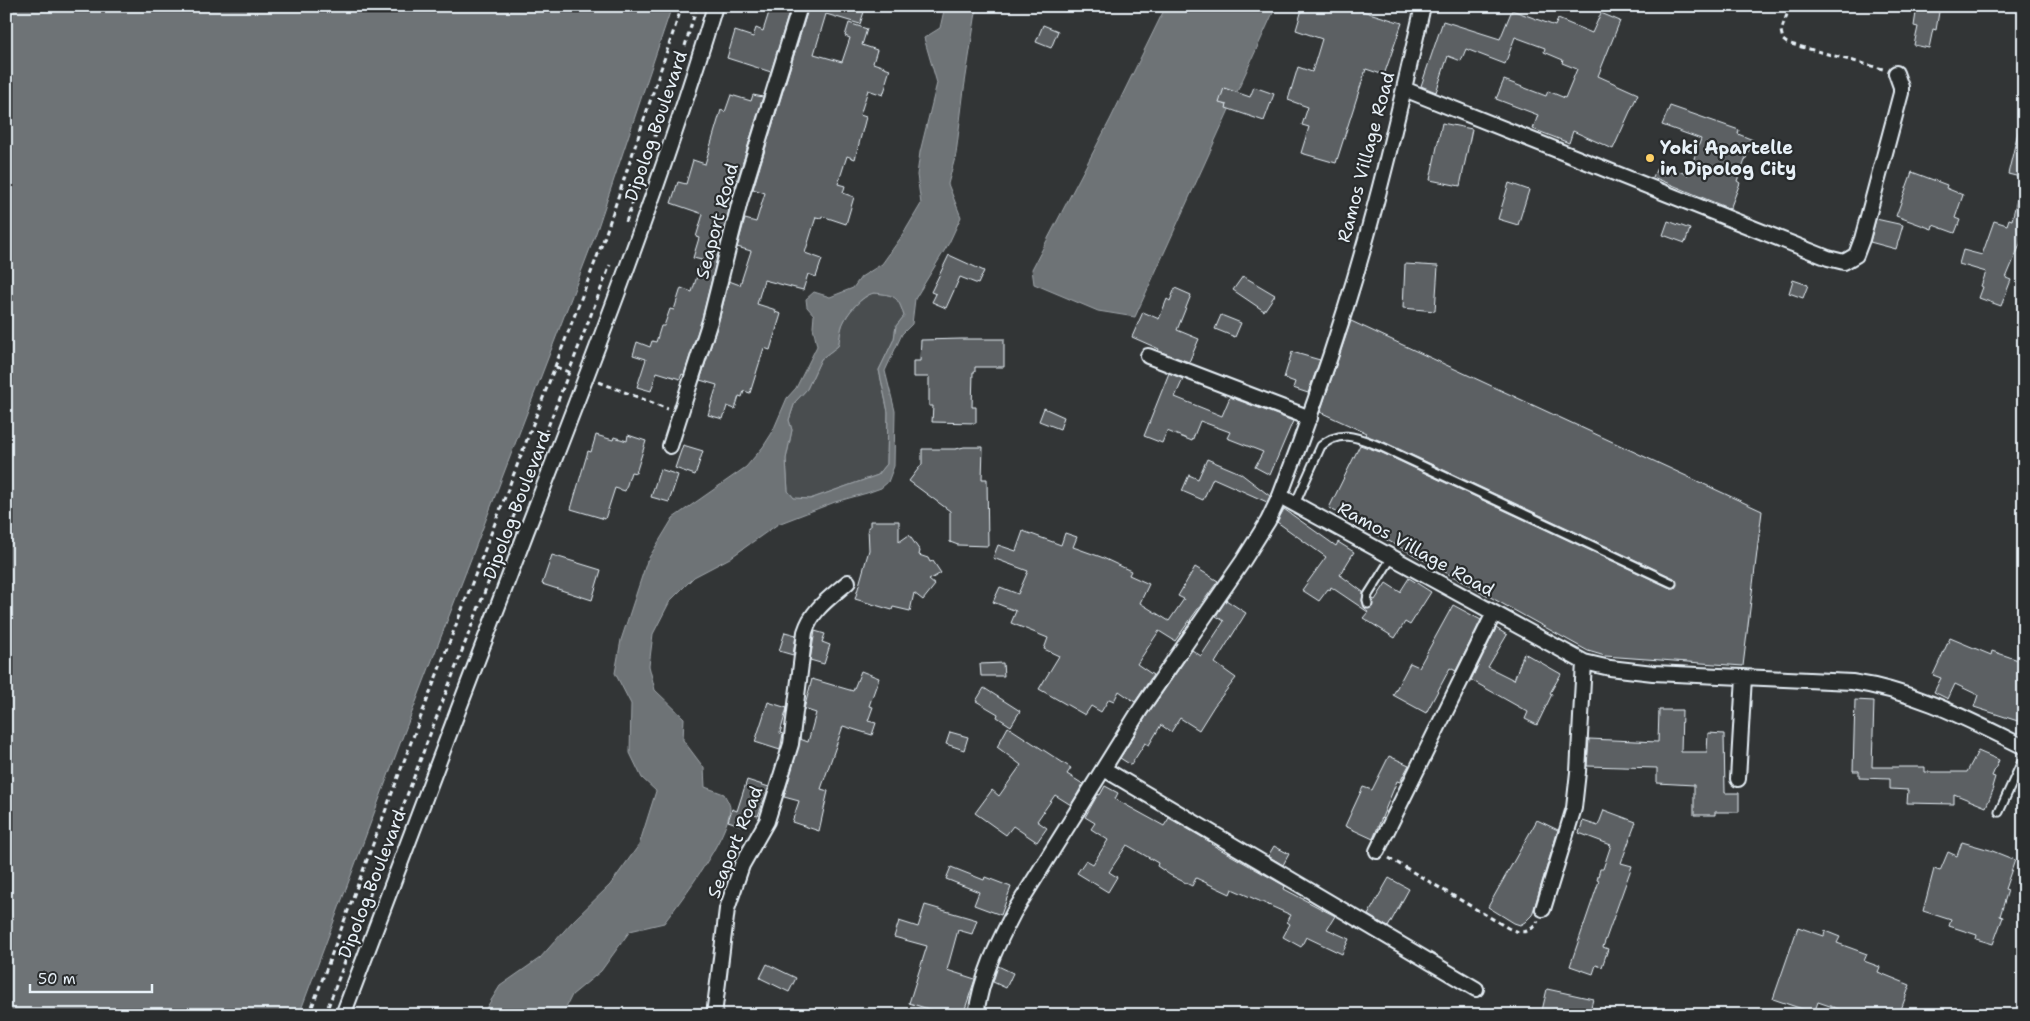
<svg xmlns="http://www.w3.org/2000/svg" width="2030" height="1021" viewBox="0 0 2030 1021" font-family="'Shantell Sans',sans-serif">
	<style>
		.green { fill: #494d4f; stroke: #989fa4 }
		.water { fill: #6e7376; stroke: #9fa5aa; fill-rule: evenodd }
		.building { fill: #5c6063; stroke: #e8f1f8 }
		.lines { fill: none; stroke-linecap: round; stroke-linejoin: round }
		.service-casing { stroke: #e8f1f8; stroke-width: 11 }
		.minor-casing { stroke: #e8f1f8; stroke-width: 18 }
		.path { stroke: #e8f1f8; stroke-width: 3; stroke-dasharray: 5 4; stroke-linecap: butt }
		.service { stroke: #2a2d2e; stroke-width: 7 }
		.minor { stroke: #2a2d2e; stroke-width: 14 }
		.poi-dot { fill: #ffd166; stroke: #2a2d2e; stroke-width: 2 }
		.labels { text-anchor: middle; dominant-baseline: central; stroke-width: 4.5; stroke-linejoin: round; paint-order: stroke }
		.street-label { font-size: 18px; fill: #e8f1f8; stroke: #2a2d2e }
		.poi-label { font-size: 18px; font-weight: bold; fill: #e8f1f8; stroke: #2a2d2e; text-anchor: start }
	</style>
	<rect width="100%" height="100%" fill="#323536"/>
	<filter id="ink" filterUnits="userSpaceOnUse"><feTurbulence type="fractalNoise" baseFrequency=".02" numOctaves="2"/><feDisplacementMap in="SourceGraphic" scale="10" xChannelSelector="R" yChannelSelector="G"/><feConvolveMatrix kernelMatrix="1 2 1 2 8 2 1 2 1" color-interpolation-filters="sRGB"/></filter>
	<g filter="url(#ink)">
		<path class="green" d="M874 293C895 295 898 296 904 316L896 326 894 339 879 370 888 412 887 464 878 475 810 499 794 498 788 491 786 459 792 430 789 420 795 402 807 389 821 359 838 346C840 339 840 332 842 326 846 314 863 295 874 293Z"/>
		<path class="water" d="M6 6H672L596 233 401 741 299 1015H6Z
			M945 6H977L964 89 956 154 948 184 961 217 949 243 915 299 912 324 902 334 885 371 895 411 894 466 888 482 881 488 867 493 835 502 778 524 730 558 694 577 670 601 653 634 649 666 655 690 684 718 683 740 704 768 705 787 724 794C726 798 730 804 730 808 729 837 682 899 664 923L630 931 601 971 572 995 562 1015H482L500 986 540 958 572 922 610 885 639 845 656 791 642 778 630 753 631 704 615 673 621 640 647 561 673 518 746 467 763 447 772 433 787 398 796 388 817 346 813 327 814 315 807 307 806 299 814 292 830 297 853 288 861 277 882 264 902 236 921 204 917 175 920 152 937 83 924 38 940 28ZM874 293C895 295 898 296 904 316L896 326 894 339 879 370 888 412 887 464 878 475 810 499 794 498 788 491 786 459 792 430 789 420 795 402 807 389 821 359 838 346C840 339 840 332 842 326 846 314 862 295 874 293Z
			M1166 6H1276L1135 317 1098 311 1034 284 1032 269 1110 120Z"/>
		<path class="building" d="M771 6H791L771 72 727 58 735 31 753 37 756 28 763 31Z
			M809 6H866L860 24 826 14 814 54 842 62 850 38 845 36 849 23 867 29 862 45 877 50 873 63 890 69 886 82 887 83 883 95 868 90 860 115 866 117 855 159 847 156 838 184 845 186 843 193 854 197 846 224 822 216 821 218 816 217 805 253 822 259 816 277 808 274 803 290 764 280 757 304 776 310 775 312 781 314 770 350 764 348 750 393 744 391 742 397 739 396 735 409 727 406 723 419 708 415 717 385 700 380 718 324 729 281 740 285 751 251 737 247 745 219 756 222 765 193 753 189Z
			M1303 6H1346L1402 23 1384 75 1366 69 1336 163 1301 153 1309 127 1302 125 1308 107 1288 100 1298 67 1312 72 1322 39 1296 30Z
			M1917 6H1940L1936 30 1933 29 1929 48 1914 45 1918 27 1914 26Z
			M1512 10 1555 26 1558 19 1592 33 1601 13 1620 21 1598 76 1638 94 1613 149 1573 131 1569 143 1533 129 1538 115 1496 99 1504 80 1546 96 1548 91 1565 98 1577 69 1562 63 1563 60 1544 52 1545 48 1515 37 1505 64 1466 49 1461 61 1448 56 1436 92 1421 86 1443 21 1500 39Z
			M1043 25 1058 31 1051 48 1036 42Z
			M1254 87 1274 94 1264 121 1226 108 1227 105 1219 103 1224 88 1250 97Z
			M731 95 751 101 753 95 763 97 732 198 702 319 684 375 682 374 680 379 657 372 651 391 637 387 646 359 633 355 637 342 650 347 652 341 656 342 661 326H664L670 309 674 310 681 288 692 292 702 260 693 258 699 238 696 237 703 214 671 203 678 182 686 184 693 160 705 164 721 110 725 112Z
			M1670 106 1739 130 1738 134 1753 140 1737 181 1740 183 1730 209 1653 177 1659 163 1688 175 1701 139 1662 125Z
			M1442 123 1472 129 1460 186 1430 180Z
			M2019 128H2024V178L2008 174Z
			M1912 172 1947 185 1946 188 1963 195 1955 218 1960 220 1955 233 1933 225 1932 229 1896 216Z
			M1509 183 1529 190 1518 225 1498 219Z
			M2019 191H2024V235L2006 278 2011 280 2001 306 1979 298 1983 287 1981 286 1986 272 1959 264 1963 250 1982 255 1994 221 2007 225 2009 219 2012 220Z
			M1876 219 1903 225 1896 249 1870 242Z
			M1668 221 1690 229 1685 243 1663 235Z
			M949 255 984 271 978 284 960 277 946 308 932 302 936 294 931 292Z
			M1405 264 1438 266 1435 311 1403 308Z
			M1243 276 1275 295 1264 311 1233 290Z
			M1793 280 1808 285 1803 298 1789 293Z
			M1175 288 1191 295 1177 330 1199 339 1189 362 1158 351 1159 349 1132 337 1143 312 1159 319 1167 299 1170 301Z
			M1221 315 1241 323 1235 337 1215 329Z
			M1351 321 1762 511 1743 666 1605 656 1588 651 1329 508 1360 445 1380 452 1670 588H1675L1677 585 1674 578 1384 442 1365 435 1366 433 1320 412Z
			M961 339H1004V367H975V372H973L972 407H976V423L932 422 933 406H929V377H913V361H920L921 340Z
			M1292 352 1320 360 1308 393 1293 388 1295 382 1284 378Z
			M1169 373 1183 379 1175 397 1222 416 1230 397 1293 421 1270 475 1255 467 1263 452 1227 438 1230 432 1200 421 1192 441 1167 431 1162 443 1144 436Z
			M1044 408 1064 417 1060 429 1039 421Z
			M596 435 613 440 614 437 627 441 628 435 646 441 636 473 631 472 625 491 615 488 605 519 571 509 588 451 591 452Z
			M683 445 703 451 695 475 675 468Z
			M964 447H983L982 479H987L988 546 958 545 950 542V511L909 481 922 464V449H956Z
			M1207 459 1240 473 1270 496 1267 502 1213 478 1203 500 1182 491 1189 475 1198 479Z
			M660 469 678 475 669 502 651 497Z
			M1284 509 1336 546 1338 542 1354 552 1340 575 1363 592 1362 601 1366 609 1372 607 1373 599 1375 600 1386 583 1400 592 1409 578 1431 592 1410 625 1405 622 1395 638 1363 618 1368 612 1331 587 1330 590 1328 589 1319 601 1302 590 1326 557 1277 522Z
			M870 521H899V542L909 535 920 551 919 555 928 558 930 562 933 561 941 573 929 580 935 585 923 600 914 593 910 611 893 607 892 610 855 599 869 550 868 527H870Z
			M1023 531 1061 545 1065 533 1077 537 1073 547 1101 557 1131 571 1129 575 1149 584 1140 603 1169 621 1184 599 1178 596 1195 567 1218 581 1175 641 1159 631 1137 664 1153 675 1135 702 1119 691 1114 701 1109 699 1101 712 1091 706 1085 715 1039 689 1059 656 1044 649 1048 638 1011 623 1016 611 993 602 1000 587 1018 594 1028 571 993 558 998 545 1016 551Z
			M552 555 601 570 592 600 542 584Z
			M1226 600 1246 613 1215 663 1236 678 1214 706 1199 730 1180 718 1171 732 1161 725 1149 745 1145 743 1131 765 1120 758 1147 715 1192 650 1201 656 1224 621 1216 616Z
			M1453 605 1481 620 1456 671 1450 668 1426 713 1393 695 1410 663 1419 667Z
			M1496 628 1507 635 1488 667 1514 680 1524 653 1561 674 1550 693 1552 694 1537 725 1525 719 1528 712 1471 680Z
			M815 631 825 634 822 642 830 645 824 664 810 660Z
			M785 632 796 635 793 655 779 651Z
			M1950 638 1991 655 1992 651 2024 662V723L1974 707 1978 695 1955 684 1948 699 1934 692 1941 678 1933 675Z
			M1003 663 1004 676H981L980 664Z
			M861 671 879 678 869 706 873 707 868 721 876 723 872 735 843 726 821 789 828 791 819 831 792 822 799 801 784 797 800 739 808 742 816 713 804 709 812 679 853 691Z
			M984 688 1020 711 1011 726 997 717 998 714 976 701Z
			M1855 700 1874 701 1872 767H1925V772H1967L1978 751 1999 760 1992 776 1995 777 1992 787 1994 788 1986 807 1954 794V804L1907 803 1908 790 1890 789V779L1859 778V771H1853Z
			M768 702 787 708 780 733 783 734 780 750 755 742Z
			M1659 710H1682L1681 752H1707L1708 733 1724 734 1725 793H1739V812H1715V815H1694V785L1657 783V768L1587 766 1589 739 1658 742Z
			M1008 727 1071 768 1067 774 1083 784 1071 805 1055 795 1037 821 1047 828 1037 842 1013 826 1006 835 975 813 992 790 999 796 1021 765 997 747Z
			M950 732 968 737 964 750 946 744Z
			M1389 756 1409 765 1400 782 1397 781 1373 839 1345 826 1363 787 1372 790Z
			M747 780 769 787 758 816 750 814 746 827 728 821 732 809 737 811Z
			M1105 786 1118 793 1115 799 1164 826 1169 818 1212 843 1211 844 1285 886 1284 889 1335 916 1327 929 1349 939 1342 954 1306 937 1301 947 1283 937 1290 924 1287 922 1291 915 1232 889 1230 894 1196 878 1192 886 1170 875 1157 866 1158 863 1127 845 1109 872 1117 877 1108 892 1077 873 1086 860 1093 864 1108 840 1091 829 1095 823 1085 817 1098 794 1100 795Z
			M1604 810 1636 822 1621 863 1632 866 1603 947 1608 949 1602 967 1596 965 1593 974 1570 966 1599 881 1597 880 1600 869H1603L1611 845 1579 833 1583 821 1598 826Z
			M1537 820 1558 830 1532 915 1525 922 1520 925 1514 923 1488 907Z
			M1962 842 1990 850 2015 860 2005 889 2008 890 2000 916 2003 917 1993 944 1976 939 1977 935 1949 926 1951 920 1923 911 1934 869 1940 871 1948 852 1957 856Z
			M1274 846 1289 854 1283 865 1268 856Z
			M951 867 984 880 985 877 1011 887 1001 915 974 905 979 892 946 879Z
			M1389 878 1409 889 1388 927 1368 915Z
			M925 905 977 920 972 934 958 930 947 970 975 979 963 1015H948L909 1003 927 946 894 937 899 921 918 927Z
			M1798 927 1824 936 1825 931 1840 937 1837 943 1867 954 1864 961 1880 967 1878 972 1910 985 1899 1015H1856L1818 1002 1814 1013 1773 999Z
			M767 964 796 978 789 992 760 978Z
			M998 966 1013 973 1006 988 993 982Z
			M1547 989 1593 999 1589 1015H1541Z"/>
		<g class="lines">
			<defs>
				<path id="service" d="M1295 504 1321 446C1342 428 1360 439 1382 447L1672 583
					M1368 604 1367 600 1368 595 1392 557
					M1999 812 2024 757"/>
				<path id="minor" d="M1423 6C1400 107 1377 208 1346 307 1326 371 1304 434 1280 496L1584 662 1610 668 1653 673 1852 682C1915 691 1967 719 2024 747
					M1404 89 1828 258 1844 262 1856 255 1862 239 1901 93V87L1896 73
					M1148 356 1310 418
					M670 446 710 321 740 201 800 6
					M1104 769 1476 989
					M1738 779 1744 677
					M1377 851 1494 613
					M1543 909 1574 808 1578 772 1584 662
					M343 1015C403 854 464 695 525 535 593 360 661 186 715 6
					M714 1015 727 909 742 865 767 821 791 744 805 632C812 609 830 598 848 582
					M976 1015C981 977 997 945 1014 912L1140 710 1243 561 1268 521 1280 496"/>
			</defs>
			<use href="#service" class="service-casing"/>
			<use href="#minor" class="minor-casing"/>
			<path class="path" d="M1790 6 1781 31 1783 40 1787 43 1883 69
				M685 46 697 6
				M626 222 680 62
				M556 367 569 372
				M599 382 668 409
				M1389 858 1508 928C1521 934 1530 934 1538 921
				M309 1015 410 745 605 236 682 6
				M325 1015 424 750 610 265"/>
			<use href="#service" class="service"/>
			<use href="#minor" class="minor"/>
		</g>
	</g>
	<circle class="poi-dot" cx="1650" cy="158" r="5"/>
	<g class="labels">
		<g class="street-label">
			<text transform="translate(656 126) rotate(-71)">Dipolog Boulevard</text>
			<text transform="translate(1366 157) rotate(-75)">Ramos Village Road</text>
			<text transform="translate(717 221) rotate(-75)">Seaport Road</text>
			<text transform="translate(517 505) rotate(-69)">Dipolog Boulevard</text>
			<text transform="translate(1416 549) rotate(29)">Ramos Village Road</text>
			<text transform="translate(735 842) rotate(-68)">Seaport Road</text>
			<text transform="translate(372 884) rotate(-69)">Dipolog Boulevard</text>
		</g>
		<g class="poi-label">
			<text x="1660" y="148">Yoki Apartelle<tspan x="1660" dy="21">in Dipolog City</tspan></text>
		</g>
	</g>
	<rect width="2030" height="1021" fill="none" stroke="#2a2d2e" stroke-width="25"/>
	<rect x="12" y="12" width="2005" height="996" fill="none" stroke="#e8f1f8" stroke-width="2" filter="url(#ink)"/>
	<path d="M30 984v8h122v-8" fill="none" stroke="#e8f1f8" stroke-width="2.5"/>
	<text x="38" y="984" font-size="15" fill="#e8f1f8" stroke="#2a2d2e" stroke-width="4" paint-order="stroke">50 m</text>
</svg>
